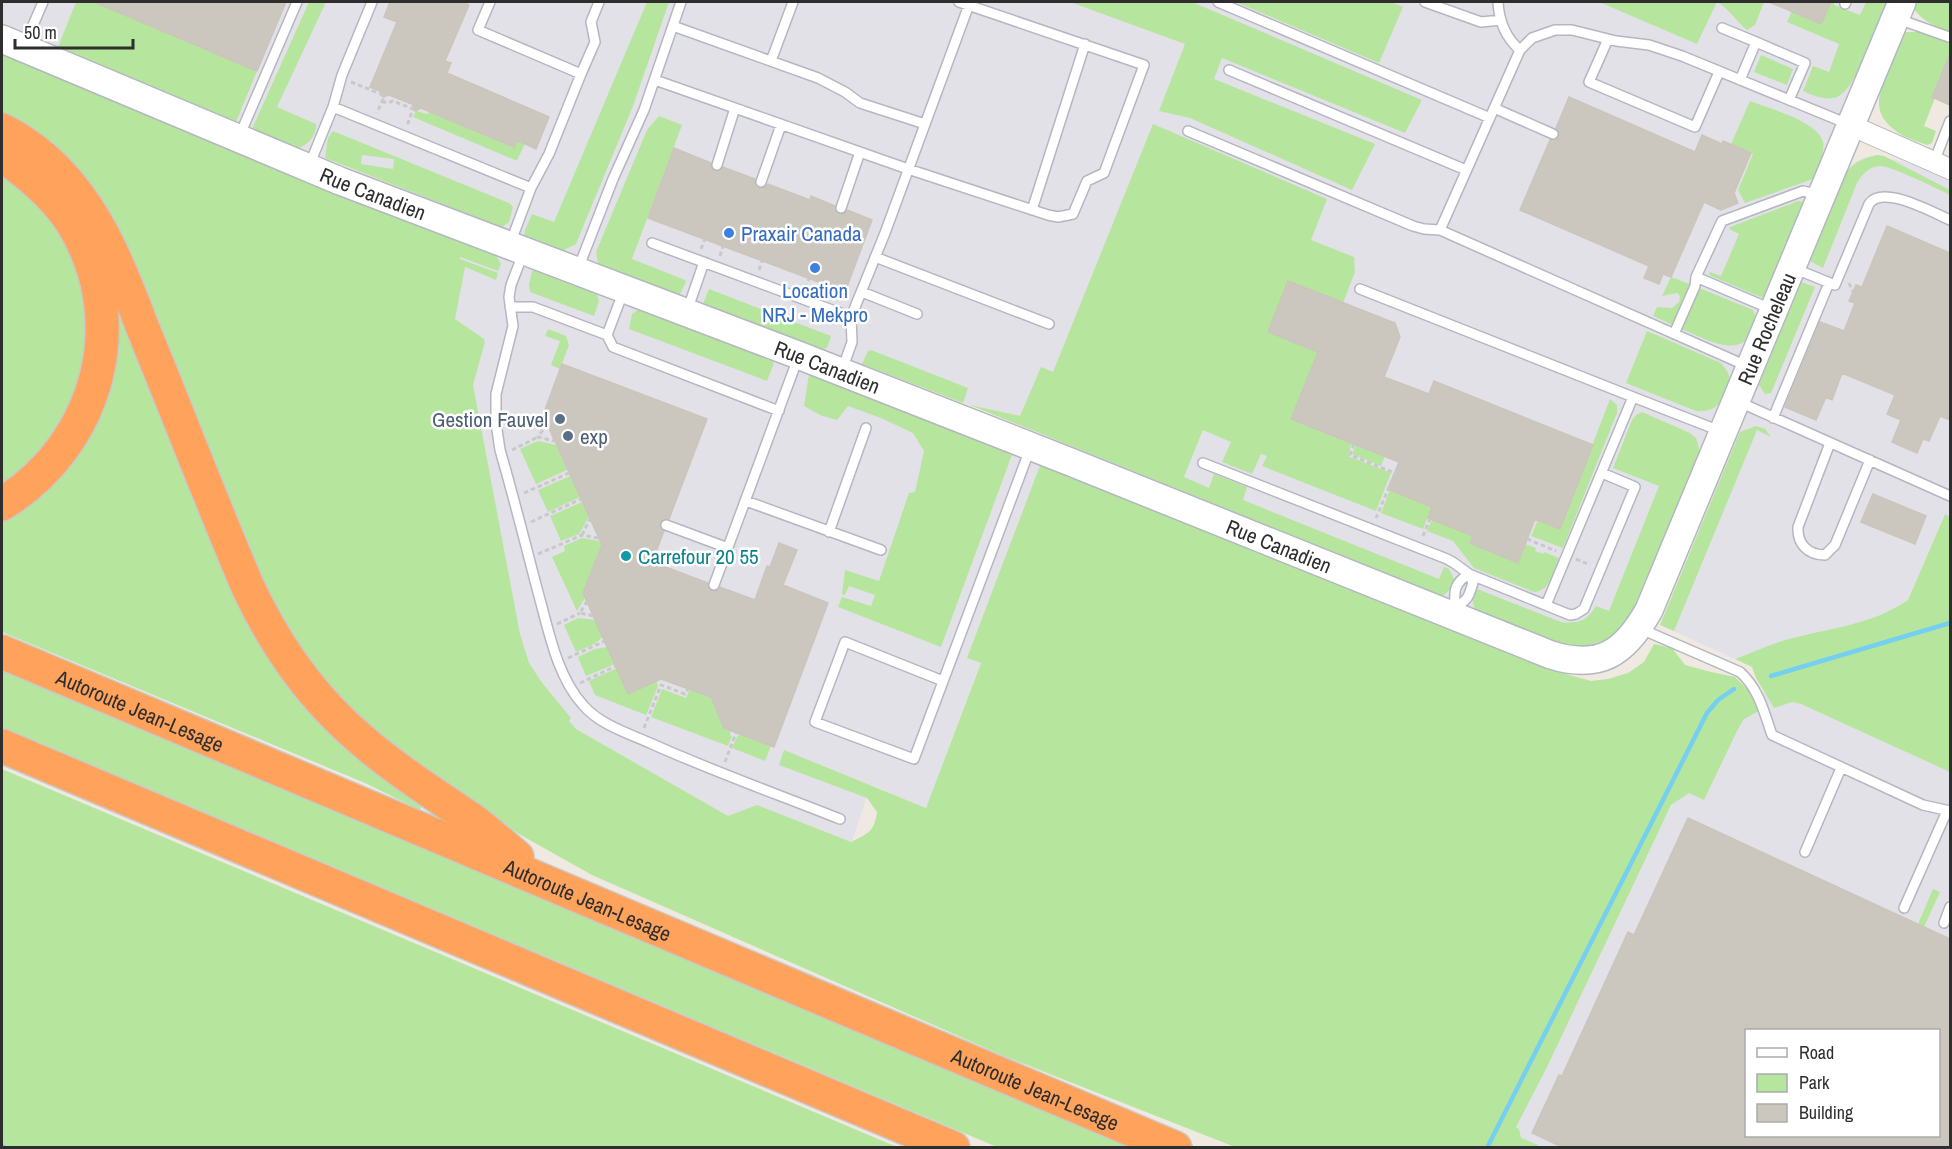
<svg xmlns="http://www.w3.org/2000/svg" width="1952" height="1149" viewBox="0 0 1952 1149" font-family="'Archivo Narrow',sans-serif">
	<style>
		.industrial { fill: #e3e1e8; fill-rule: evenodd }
		.green { fill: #b6e59e; fill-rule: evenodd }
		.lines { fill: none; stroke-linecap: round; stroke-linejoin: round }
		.stream { stroke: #75cff0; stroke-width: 4.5 }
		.building { fill: #cbc7bf; stroke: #cbc5ba; stroke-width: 1.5; fill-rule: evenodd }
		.lane-casing { stroke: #b4b7c1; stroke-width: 12 }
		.street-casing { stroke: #b4b7c1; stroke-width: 22 }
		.secondary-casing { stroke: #b4b7c1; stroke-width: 30 }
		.highway-casing { stroke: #c9c9c9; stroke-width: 36 }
		.path { stroke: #c9c9c9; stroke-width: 3; stroke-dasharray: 4.5 3; stroke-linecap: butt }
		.lane { stroke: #fff; stroke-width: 9 }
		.street { stroke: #fff; stroke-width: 20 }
		.secondary { stroke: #fff; stroke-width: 27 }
		.highway { stroke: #ffa35c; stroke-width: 33 }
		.shop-dot { fill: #3f7fe0; stroke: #fff; stroke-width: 2 }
		.service-dot { fill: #5c6f8a; stroke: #fff; stroke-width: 2 }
		.culture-dot { fill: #0f9aa8; stroke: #fff; stroke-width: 2 }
		.labels { text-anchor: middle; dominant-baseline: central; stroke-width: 5; stroke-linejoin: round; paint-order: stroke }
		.street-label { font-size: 21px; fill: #2e2e2e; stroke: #fff }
		.shop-label { font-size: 21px; fill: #366cbe; stroke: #fff; text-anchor: start }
		.service-label { font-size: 21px; fill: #4e5e75; stroke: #fff; text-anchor: end }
		.culture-label { font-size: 21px; fill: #0d838f; stroke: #fff; text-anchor: start }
	</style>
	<rect width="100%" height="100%" fill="#efe9e1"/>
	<path class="industrial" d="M2 2H1599L1639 18 1718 2H1887L1633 611 1596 644 1544 637 1179 489 1278 251 1128 189 1030 430 970 405 602 267 274 138 2 23Z
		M1877 155 1914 165 1950 181V517L1944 515 1908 600 1896 608 1855 625 1790 639 1735 659 1660 625 1847 171 1854 163 1863 158Z
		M454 238 1054 468 926 808 871 785 839 880 576 729 552 706 513 635 442 269Z
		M1795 681 1950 758V1147L1496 1148 1703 744 1730 704ZM1746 1030H1938V1136H1746Z"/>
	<path class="green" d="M76 2H94L257 71 236 122 58 47Z
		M309 2H326L277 107 316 124C317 135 308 145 298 148L252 129Z
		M647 2H669L633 106 576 244 562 251 524 236 525 230 532 214 554 222Z
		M1070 2H1192L1422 100 1405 133 1222 58 1214 79 1375 144 1352 190 1190 118 1159 111 1185 44Z
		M1236 2H1391L1403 7 1379 63Z
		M1599 2H1764L1755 25 1747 30C1736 21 1729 9 1717 2L1697 44Z
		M1831 2H1835L1834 5 1860 15 1866 2H1887C1878 22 1857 87 1839 96 1828 102 1814 96 1803 91L1813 66 1829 72 1839 44 1787 22 1792 11 1821 24Z
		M1917 2H1950V32C1936 26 1923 22 1914 9Z
		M1904 32H1923L1950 44V53L1932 97 1935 98 1924 126 1936 131 1932 143 1927 145C1917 141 1905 138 1897 132 1871 113 1878 96 1888 70 1894 57 1899 45 1904 32Z
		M2 53 495 254 501 264 498 271 460 257V259L498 273 496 280 465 267 455 319 484 339 485 342 473 385 520 634 529 663 543 684 571 718 569 721 576 729 728 816 757 805 851 842C868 833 874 833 877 812L867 798 779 765 784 750 926 808 981 663 967 658 1041 463 1569 675 1591 681 1608 679 1628 673 1644 662 1654 644 1672 648 1685 665 1711 672 1735 677 1753 695 1759 711 1744 719 1738 729 1704 800 1689 793 1671 805 1547 1067 1516 1127 1519 1129 1521 1138 1538 1145 1537 1147H1235L1004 1056 592 875 519 834 405 760 327 690 268 599 134 271 2 115Z
		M1761 55 1793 69 1787 85 1754 72Z
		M1750 101C1768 108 1818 121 1823 142 1825 154 1818 167 1813 179L1745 203 1738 190 1753 154 1731 144Z
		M416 111 427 114 430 112 513 147 516 140 525 144 517 160H515L413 117Z
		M659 116 682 125 632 259 685 280 686 282 679 296 602 267 598 263 596 252 647 130Z
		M1153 124 1327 199 1311 240 1354 257 1355 272 1343 303 1288 281 1268 332 1318 352 1291 419 1352 443 1348 456 1391 473 1376 511 1262 466 1267 456 1261 454 1252 474 1222 462 1231 442 1203 430 1184 477 1209 488 1214 474 1247 487 1243 500 1439 579 1444 567 1449 569 1454 579C1451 586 1450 592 1442 596L970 405 1020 416 1041 367 1053 372Z
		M333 131 509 203 513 207 509 222 502 227 325 158 328 138ZM362 155 394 159 393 169 361 164Z
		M1877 155 1884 156 1950 190V195C1938 189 1890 165 1879 166 1869 167 1862 174 1857 183L1823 268 1810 261 1847 171C1856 161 1864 158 1877 155Z
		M2 172 41 205 70 247 86 308 87 332 80 387 56 436 2 489Z
		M1798 201 1804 202 1763 298 1709 275 1710 272 1721 276 1739 234 1729 229 1730 227Z
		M78 205 226 561 424 801 420 810 365 783 2 632V517L96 414Z
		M536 270 596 292 599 301 594 316 530 292 529 285 532 271Z
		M1671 277 1692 285 1673 325 1653 316 1657 307 1672 308 1679 302 1680 296 1677 293 1662 296Z
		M1801 282 1815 287 1771 393 1765 394 1759 385Z
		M1699 288 1753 310 1756 317 1745 341C1728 354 1698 335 1681 329Z
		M709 289 831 336 827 348 822 349 703 304Z
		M639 309 770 359 774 363 767 381 629 329 632 314Z
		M548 329 566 336 569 345 560 369 551 365 560 341 545 336Z
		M1647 331 1721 363 1727 371 1730 378C1722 398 1721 413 1696 411L1626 383Z
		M871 350 968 388 963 403 862 364 868 351Z
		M809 374 1013 452 941 647 838 607 842 597 871 606 875 595 849 586 845 595 842 594 845 570 879 581 909 493 915 492 924 451 913 433 881 418 848 406 837 420 820 415 804 406Z
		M1610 399 1617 405V413L1563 548 1531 536 1538 520 1560 529Z
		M1642 412 1690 433 1696 438 1700 452 1628 621 1610 639 1581 647 1565 645 1475 609C1471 601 1474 596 1477 589L1561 622C1578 624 1587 621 1596 606L1609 611 1659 486 1613 468 1632 420 1636 415Z
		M1756 426 1765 429 1771 437 1757 430 1674 631 1660 625 1740 432Z
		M538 441 556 445 567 470 536 484 520 449Z
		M1356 445 1385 456 1381 466 1352 454Z
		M570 476 580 497 548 512 538 490Z
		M1390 490 1432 507 1423 529 1381 513Z
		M582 502 589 517 579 534 561 541 550 516Z
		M1945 514 1950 517V772L1801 704 1792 702 1774 708 1756 678 1752 667 1735 659C1754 652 1773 643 1793 638 1832 628 1873 624 1908 600Z
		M1432 520 1473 536 1470 543 1518 563 1525 544 1536 548 1535 551 1543 554 1544 552 1559 558C1553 571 1550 592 1534 592L1474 568 1453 541 1427 531Z
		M582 538 599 541 602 545 583 593 585 598 577 611 552 557 565 551 564 546Z
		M578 618 596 620 603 637 594 644 576 652 564 625Z
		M607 647 615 664 586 676 578 657 595 649Z
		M2 667 1137 1147H997L2 727Z
		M617 668 656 681 658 686 646 715 595 695 589 681Z
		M662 689 686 698 690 689 711 697 724 728 731 731 730 735 732 736 728 746 651 717Z
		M740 734 771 746 765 761 732 748 737 737Z
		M2 769 897 1147H2Z
		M1933 889 1940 892 1924 927 1918 924Z"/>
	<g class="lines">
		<path class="stream" d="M1771 676 1950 623
			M2 1146 5 1148
			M1487 1148 1707 713 1718 700 1734 689"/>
	</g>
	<path class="building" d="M94 2H286L257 71Z
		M390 2H462L469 5 445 61 451 63 447 73 549 117 536 149 517 140 514 147 421 108 415 111 412 104 389 95 383 97 380 91 370 87 397 22 384 17Z
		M1769 2H1831L1821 24Z
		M1950 54V105L1932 97Z
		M1569 97 1695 152 1702 135 1722 144 1723 141 1751 153 1734 193 1738 203 1721 210 1704 202 1671 277 1663 274 1659 284 1644 278 1649 266 1520 210 1550 140H1556L1559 136V131L1556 128Z
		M674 148 711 163V167L714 171H719L723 167 755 179V184L758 188H763L768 184 810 200 811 196 835 206V210L838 214H843L847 210 872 220 845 292 648 218Z
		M1887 226 1950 253V420L1940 416 1929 441 1923 439 1917 453 1892 442 1901 420 1887 414 1895 395 1842 373 1832 400 1826 397 1816 420 1785 407 1820 322 1844 331 1855 303 1849 301 1853 292 1856 285 1862 287Z
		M1288 281 1395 323 1400 337 1384 377 1429 394 1434 381 1593 445 1560 529 1535 519 1518 563 1470 543 1473 536 1428 518 1432 507 1388 489 1399 462 1291 419 1318 352 1268 332Z
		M562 364 707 419 669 519H664L660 522V527L664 531 652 562 708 583V587L711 591H716L720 587 755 600 767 566 770 567 779 543 797 550 783 585 828 603 774 747 724 728 711 697 661 679 628 694 583 593 602 545 543 415Z
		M1873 494 1926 516 1915 544 1861 522Z
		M1688 818 1950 939V1148H1564L1532 1133 1559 1075 1562 1076 1628 932 1634 935ZM1746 1030H1938V1136H1746Z"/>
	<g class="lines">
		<defs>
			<path id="lane" d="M490 2 478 30 581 74 549 154 531 188
				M1218 2 1490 118
				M1425 2 1481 22 1501 20
				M1498 2C1499 21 1506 38 1520 50
				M1845 4 1846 2
				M1898 19 1949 37
				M673 26 818 78 845 92 860 103 925 124
				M1722 28 1756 42
				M1608 39 1589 82 1695 127 1719 72
				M24 46 43 2
				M771 61 793 2
				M1229 70 1466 170
				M581 74 595 42 591 22 599 2
				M655 80 908 169 1048 215 1058 217 1073 214 1087 181 1104 173 1144 65 959 2
				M1740 80 1756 42 1805 63 1789 100
				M333 107 342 75 372 2
				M1494 108 1553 134
				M1188 131 1413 226 1424 229 1440 230 1749 367
				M239 137 297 2
				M1934 162 1950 121
				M717 165 735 108
				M309 166 333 107 531 188 510 244
				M761 182 781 125
				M841 208 860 152
				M1032 210 1085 44
				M1440 230 1520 50 1532 38 1555 30H1572L1616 41 1649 45 1682 56 1848 124
				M652 243 851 317
				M523 254 511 285 509 297 513 326 496 394V423L500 450C514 498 526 547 539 596 549 632 557 676 583 705 599 724 627 733 650 743 712 771 777 794 840 819
				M875 257 1049 324
				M1793 268 1835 285 1869 204C1882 184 1932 212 1950 220
				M578 269 613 179 644 110 681 2
				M1360 289 1633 397
				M862 292 917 314
				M510 307H533L607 335 624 290
				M1771 309 1696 277 1722 221 1803 191 1820 195
				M687 311 704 262
				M1674 334 1695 286 1696 277
				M607 335 613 347 779 411
				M842 370 852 342 851 317 885 233 970 2
				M1739 402 1950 496
				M1773 418 1829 283
				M1830 443 1798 527C1797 544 1808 555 1825 555L1835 545 1870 460
				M1203 463 1447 559 1454 563 1469 574 1570 615 1576 614 1584 609 1635 487 1602 473
				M746 501 881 550
				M666 525 728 548
				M829 532 866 428
				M714 585 798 358
				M1546 605 1633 397 1720 431
				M1452 612C1456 605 1463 604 1467 598 1470 594 1471 588 1473 583L1469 574C1454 583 1454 591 1455 607
				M1641 629 1740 672C1759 689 1764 712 1772 735L1923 805 1950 811
				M943 681 845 642 815 722 914 759 1030 449
				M1805 852 1841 768
				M1904 908 1947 811
				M1944 923 1950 907"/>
			<path id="street" d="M1850 125 1950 169"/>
			<g id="secondary">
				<path id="s1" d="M2 39 340 181 798 355 1068 461 1551 655C1600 670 1625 653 1649 610L1902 2"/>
			</g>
			<g id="highway">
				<path d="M2 130C31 145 57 167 77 194 110 237 128 291 148 341 181 422 213 505 247 585 272 639 303 686 346 726 384 762 428 790 471 819 487 831 502 844 517 857"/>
				<path d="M2 155C28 174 53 194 71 221 133 320 99 444 2 504"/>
				<path id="s2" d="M2 652 1175 1148"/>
				<path d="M2 746 953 1148"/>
			</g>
		</defs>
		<use href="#lane" class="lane-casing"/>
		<use href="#street" class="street-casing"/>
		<use href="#secondary" class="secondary-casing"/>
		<use href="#highway" class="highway-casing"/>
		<path class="path" d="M351 82 381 94 383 99 377 113
			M382 101 387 103 393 101 413 109 407 126
			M701 249 705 239
			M720 256 723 246
			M759 270 762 261
			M1849 283 1853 292
			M805 288 809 279
			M547 424 538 437 554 441
			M1354 444 1350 455 1395 473 1376 518
			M512 450 538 437
			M524 493 569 473
			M531 522 581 499
			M582 535 590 519
			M1423 536 1430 519
			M1527 539 1556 551
			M538 554 582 535 598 538
			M1576 559 1590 565
			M587 601 580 613 594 616
			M557 624 580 613
			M568 658 605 641
			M580 683 616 666
			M644 728 661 685 685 694 688 689
			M725 762 736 733"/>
		<use href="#lane" class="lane"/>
		<use href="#street" class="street"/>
		<use href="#secondary" class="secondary"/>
		<use href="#highway" class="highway"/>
	</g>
	<g class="shop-dot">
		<circle cx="729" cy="233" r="6"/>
		<circle cx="815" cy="268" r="6"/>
	</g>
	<g class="service-dot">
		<circle cx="560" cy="419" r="6"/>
		<circle cx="568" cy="436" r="6"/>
	</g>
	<circle class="culture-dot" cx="626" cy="556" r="6"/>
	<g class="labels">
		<g class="street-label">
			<text stroke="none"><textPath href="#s1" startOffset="402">Rue Canadien</textPath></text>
			<text stroke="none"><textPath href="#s1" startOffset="2092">Rue Rocheleau</textPath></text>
			<text stroke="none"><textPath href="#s1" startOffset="888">Rue Canadien</textPath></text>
			<text stroke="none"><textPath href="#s1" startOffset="1374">Rue Canadien</textPath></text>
			<text stroke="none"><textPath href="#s2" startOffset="150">Autoroute Jean-Lesage</textPath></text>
			<text stroke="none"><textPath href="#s2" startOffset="636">Autoroute Jean-Lesage</textPath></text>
			<text stroke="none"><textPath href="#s2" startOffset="1122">Autoroute Jean-Lesage</textPath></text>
		</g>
		<g class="shop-label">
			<text x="741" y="233">Praxair Canada</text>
			<text x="815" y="290" text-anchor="middle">Location<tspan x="815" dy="24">NRJ - Mekpro</tspan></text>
		</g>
		<g class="service-label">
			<text x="548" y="419">Gestion Fauvel</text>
			<text x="580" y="436" text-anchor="start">exp</text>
		</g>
		<g class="culture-label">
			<text x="638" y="556">Carrefour 20 55</text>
		</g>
	</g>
	<rect width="1952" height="1149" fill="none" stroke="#2e2e2e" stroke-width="6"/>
	<rect x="1745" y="1029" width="195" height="108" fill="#ffffff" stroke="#ababab" stroke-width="1.5"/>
	<rect x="1757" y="1048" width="30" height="9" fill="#ffffff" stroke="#ababab" stroke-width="1.5"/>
	<text x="1799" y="1059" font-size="18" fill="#2e2e2e">Road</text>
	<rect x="1757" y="1074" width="30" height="18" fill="#b6e59e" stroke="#ababab" stroke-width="1.5"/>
	<text x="1799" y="1089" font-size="18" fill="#2e2e2e">Park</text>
	<rect x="1757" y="1104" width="30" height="18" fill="#cbc7bf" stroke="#ababab" stroke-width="1.5"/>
	<text x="1799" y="1119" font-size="18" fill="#2e2e2e">Building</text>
	<path d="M15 39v9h118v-9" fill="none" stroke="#2e2e2e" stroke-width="3"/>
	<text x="24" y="39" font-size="18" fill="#2e2e2e" stroke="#ffffff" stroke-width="4.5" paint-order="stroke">50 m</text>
</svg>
